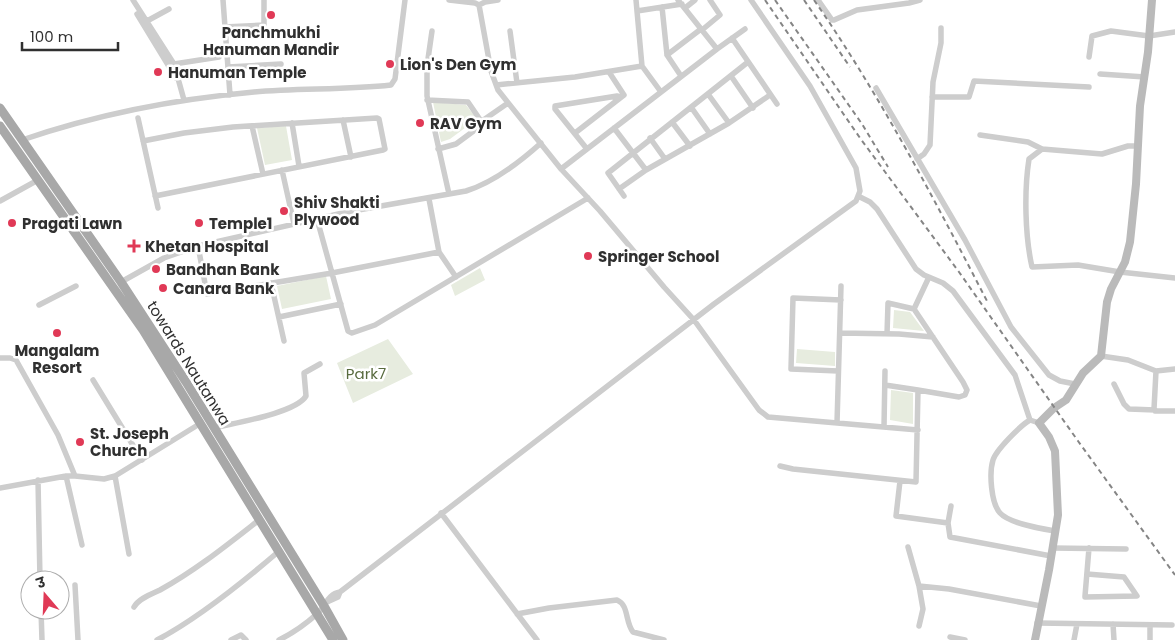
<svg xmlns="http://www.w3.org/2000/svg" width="1175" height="640" viewBox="0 0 1175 640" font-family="Poppins,'Noto Sans Devanagari',sans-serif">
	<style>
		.green { fill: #e7ecdf }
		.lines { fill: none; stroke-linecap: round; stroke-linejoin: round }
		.street { stroke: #cdcdcd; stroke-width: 5.5 }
		.secondary { stroke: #bababa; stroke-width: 8 }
		.primary { stroke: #a8a8a8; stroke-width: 9 }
		.rail { stroke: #858585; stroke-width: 2; stroke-dasharray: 5 4; stroke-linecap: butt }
		.poi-dot { fill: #e03956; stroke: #fff; stroke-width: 2 }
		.labels { text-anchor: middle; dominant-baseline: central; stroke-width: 5; stroke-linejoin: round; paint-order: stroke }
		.poi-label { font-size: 15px; font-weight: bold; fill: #303030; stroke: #fff; text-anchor: start }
		.street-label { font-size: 15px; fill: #303030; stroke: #fff }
		.park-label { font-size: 15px; fill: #586b3e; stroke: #fff }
	</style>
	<rect width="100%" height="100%" fill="#fff"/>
	<path class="green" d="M433 102 466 105 477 119 450 139 441 142Z
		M286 126 292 160 265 165 257 128Z
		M480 268 485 280 455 296 451 285Z
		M326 276 331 299 282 309 277 286Z
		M894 310 910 312 924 331 893 328Z
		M388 339 413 374 353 403 337 363Z
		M797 349 835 352V366L796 363Z
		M891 390 913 393V424L890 420Z"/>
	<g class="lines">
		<path class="street" d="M133 0 174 64 184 100
			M223 0 230 95
			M449 0 475 3 479 5
			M636 0 642 66 661 92
			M818 0 832 20H834L857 10 909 3 920 0
			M479 5 491 71 498 90 561 169 600 211 664 287 694 320 759 410 768 417 918 430
			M479 5 485 2 498 0
			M662 7 667 55 681 76
			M685 8 695 0
			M637 11 682 4
			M137 14 176 78
			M147 21 169 9
			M224 27 264 25V0
			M702 30 720 15 710 0
			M432 31 427 66V96L449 194
			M510 31 517 83
			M732 38 777 104
			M717 49 745 29
			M667 55 701 29
			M1089 57 1092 36 1111 31 1149 36 1175 32
			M174 64 219 57
			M228 67 281 64
			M1100 74 1145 77
			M731 76 753 108
			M496 85 575 77 642 66
			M876 88 965 240 1011 327 1049 375 1060 381 1075 384
			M708 94 729 123
			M932 97H969L974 81 1089 87
			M427 100 468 102 483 124 456 144 438 149
			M691 107 710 134
			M138 118 158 208
			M343 120 351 157
			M482 121 508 103
			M672 122 690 146
			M292 123 299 166
			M252 126 263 174
			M614 128 646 170 619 189
			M575 133 624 95 609 72
			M980 135 1028 142 1042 149 1102 154 1128 146H1137
			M650 138 665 159
			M22 140C95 115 177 99 254 92 299 88 346 90 391 85L395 79 405 0
			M143 141 184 133 233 127 377 118 379 119 385 149 383 150 155 196
			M587 149 555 109V106L617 96 621 97
			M1042 149 1029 159C1024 191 1025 236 1032 267L1078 265 1120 272 1175 278
			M917 159 924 154 930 145 933 82 941 43V28
			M561 169 717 49 678 0
			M282 170 294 224
			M646 170 729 123 770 95
			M624 196 608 173 748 62
			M858 196 870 202 877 209 916 269 924 275 943 283 953 291 1015 375 1030 420
			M429 199 439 252 456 277
			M0 201 38 180
			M317 219 348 331 352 333 375 325 588 198
			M198 246 207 294 332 273 439 252
			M121 282 164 258 198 246 347 212 466 191C492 183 521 161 541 143
			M271 283 284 341
			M39 305 76 286
			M914 309 929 277
			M279 317 341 304
			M840 333 899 334 933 337
			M1101 356 1128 360 1156 371
			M0 358H10L16 360 58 435 75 476
			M1175 369 1156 371 1154 409 1155 411H1175
			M838 371 791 369 793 298 841 300
			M93 380 142 460
			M1114 384 1124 404 1129 409 1155 410
			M885 385 918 390
			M837 423 841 286
			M1039 423 1030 420C1021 425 996 450 993 460 989 473 991 503 1000 513 1009 523 1042 529 1055 531
			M884 427 885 371
			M214 428C234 423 296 413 306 396L304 373 320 364
			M780 466 793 469 916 482 918 390 959 397 965 395 967 390 963 382 914 309 888 303 887 334
			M66 476 82 545
			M115 476 129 554
			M38 480 40 580
			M900 481 896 516 948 523 950 537 1051 556
			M0 488 66 476H75L104 479 115 476 201 423
			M441 513 537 640
			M948 523 951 506
			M908 547 919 586 949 589 1041 606
			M1052 548 1126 549
			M1087 574 1124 577 1137 596 1085 597V596L1089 548
			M75 585 78 640
			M327 602 338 597 340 592
			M134 607C139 598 152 594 160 590 196 570 227 545 259 520
			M41 610 42 640
			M517 614 549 608 617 600C629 605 625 622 633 632L664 640
			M1037 623 1172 625
			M1113 624 1114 640
			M919 626 923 609 919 586
			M950 637 965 640
			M157 640C197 619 243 582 278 552
			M231 640 241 635 246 640
			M279 640C293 633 307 623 318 613 326 605 328 594 340 592L714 304 856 201 860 191 856 168 810 86 751 0
			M1074 640 1077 624
			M1150 640V625"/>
		<path class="secondary" d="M1035 640 1049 570 1058 515 1055 451 1049 437 1039 423 1054 408 1066 400 1083 373 1101 356 1107 302 1111 289 1125 262 1130 242 1136 184 1140 106 1148 52 1152 0"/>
		<path class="primary" d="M0 108 121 282 186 382 324 606 343 640
			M0 126 143 330 333 640"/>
		<path class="rail" d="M765 0 860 138 959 272 1078 441 1175 575
			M775 0 862 124 888 167
			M804 0 850 67
			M814 0C880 95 934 199 987 301"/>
	</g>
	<g class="poi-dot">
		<circle cx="271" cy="15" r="5"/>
		<circle cx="390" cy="64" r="5"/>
		<circle cx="158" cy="72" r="5"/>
		<circle cx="420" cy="123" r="5"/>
		<circle cx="284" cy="211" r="5"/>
		<circle cx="12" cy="223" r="5"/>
		<circle cx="199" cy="223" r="5"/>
		<path d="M131.5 238.5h5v5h5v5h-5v5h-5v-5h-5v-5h5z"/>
		<circle cx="588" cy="256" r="5"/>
		<circle cx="156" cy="269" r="5"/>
		<circle cx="163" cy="288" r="5"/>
		<circle cx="57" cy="333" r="5"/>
		<circle cx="80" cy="442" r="5"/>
	</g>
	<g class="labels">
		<g class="poi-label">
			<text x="271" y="32" text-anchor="middle">Panchmukhi<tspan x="271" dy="17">Hanuman Mandir</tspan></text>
			<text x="400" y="64">Lion's Den Gym</text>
			<text x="168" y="72">Hanuman Temple</text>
			<text x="430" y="123">RAV Gym</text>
			<text x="294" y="202">Shiv Shakti<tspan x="294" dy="17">Plywood</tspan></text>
			<text x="22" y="223">Pragati Lawn</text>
			<text x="209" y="223">Temple1</text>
			<text x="145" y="246">Khetan Hospital</text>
			<text x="598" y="256">Springer School</text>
			<text x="166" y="269">Bandhan Bank</text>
			<text x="173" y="288">Canara Bank</text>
			<text x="57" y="350" text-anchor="middle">Mangalam<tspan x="57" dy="17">Resort</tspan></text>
			<text x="90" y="433">St. Joseph<tspan x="90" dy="17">Church</tspan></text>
		</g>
		<g class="street-label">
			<text transform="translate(189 363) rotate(58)">towards Nautanwa</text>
		</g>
		<g class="park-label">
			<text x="366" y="373">Park7</text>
		</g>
	</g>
	<g transform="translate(45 595) rotate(341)"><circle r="24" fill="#ffffff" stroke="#acacac"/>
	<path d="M0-4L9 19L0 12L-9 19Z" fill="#e03956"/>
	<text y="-8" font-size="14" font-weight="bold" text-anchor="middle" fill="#303030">उ</text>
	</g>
	<path d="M22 42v8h96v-8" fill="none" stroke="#303030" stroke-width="2.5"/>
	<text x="30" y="42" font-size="15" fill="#303030" stroke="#ffffff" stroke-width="4" paint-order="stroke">100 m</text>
</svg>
